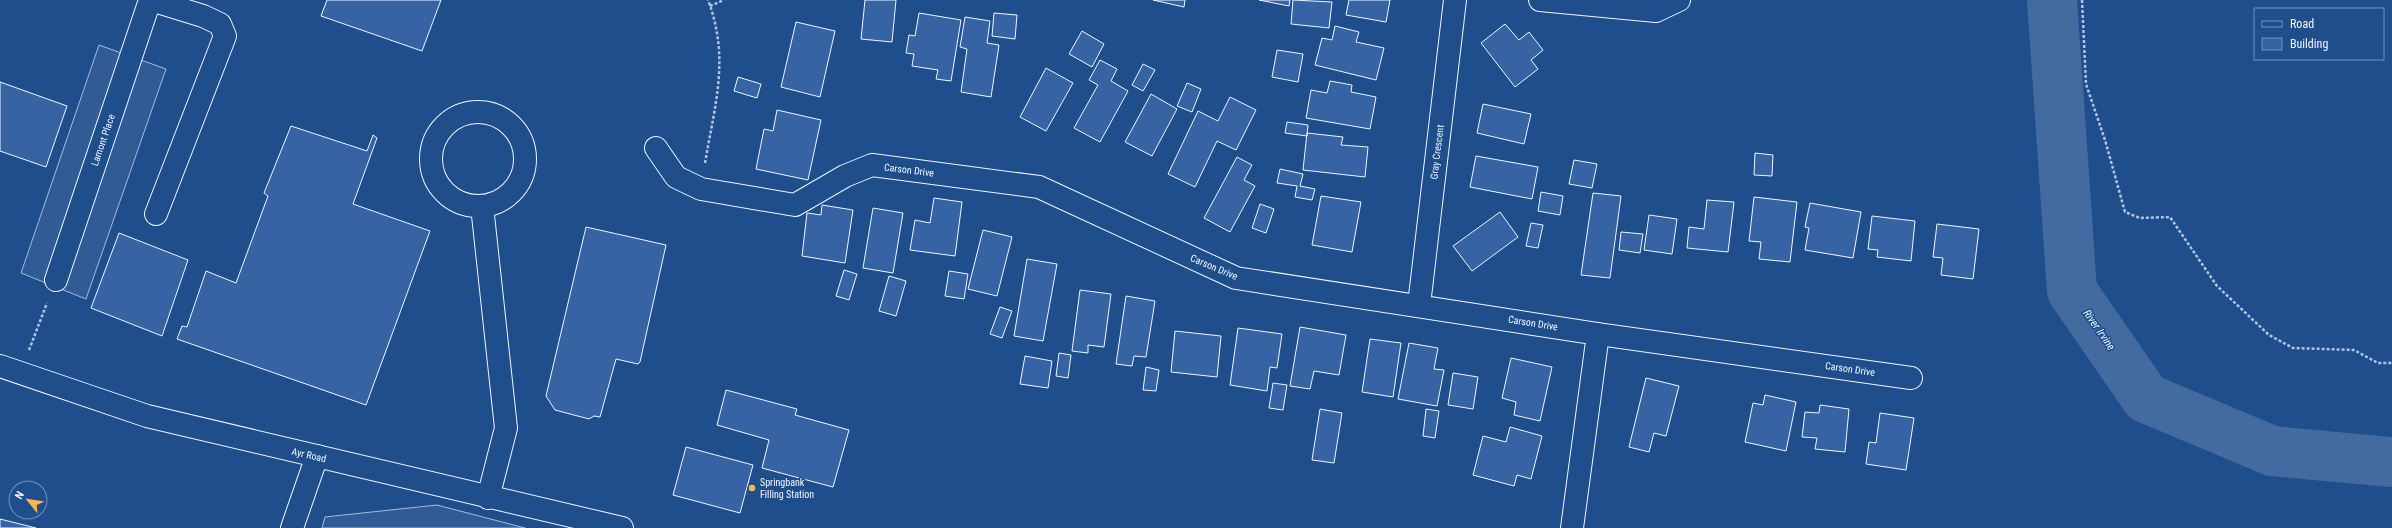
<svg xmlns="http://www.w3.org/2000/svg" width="2392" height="528" viewBox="0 0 2392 528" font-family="'Roboto Condensed',sans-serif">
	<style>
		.built { fill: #305b95; stroke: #a8bbd7 }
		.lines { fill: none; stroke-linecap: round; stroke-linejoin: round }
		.river { stroke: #446ba0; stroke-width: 50 }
		.building { fill: #3563a3; stroke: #f2f6ff }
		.minor-casing { stroke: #f2f6ff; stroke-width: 24 }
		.major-casing { stroke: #f2f6ff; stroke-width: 24 }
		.path { stroke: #b3c4dc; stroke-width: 2.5; stroke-dasharray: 3 2; stroke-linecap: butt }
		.minor { stroke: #1f4e8c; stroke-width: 22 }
		.major { stroke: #1f4e8c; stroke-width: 22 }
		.poi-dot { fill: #ffb74d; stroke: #1f4e8c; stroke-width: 1.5 }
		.labels { text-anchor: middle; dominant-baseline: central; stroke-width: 3; stroke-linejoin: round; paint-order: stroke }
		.street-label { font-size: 10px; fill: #f2f6ff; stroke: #1f4e8c }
		.poi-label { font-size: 10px; fill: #f2f6ff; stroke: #1f4e8c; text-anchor: start }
		.water-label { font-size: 11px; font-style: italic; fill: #f2f6ff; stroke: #1f4e8c }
	</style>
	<rect width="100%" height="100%" fill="#1f4e8c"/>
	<path class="built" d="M99 45 166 69 86 299 21 273Z
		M437 505 525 528H322L325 517Z"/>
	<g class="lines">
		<path class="river" d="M2052 0 2072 291 2146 398 2272 451 2392 462"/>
	</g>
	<path class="building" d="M327 0H441L422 51 321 16Z
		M865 0H896L892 42 861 39Z
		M1153 0H1185L1184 7Z
		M1259 0H1290L1289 6Z
		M1293 0 1332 2 1329 28 1291 24Z
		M1349 0H1390L1386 22 1346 15Z
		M919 13 961 20 951 81 936 79 938 70 912 66 914 54 906 53 909 35 915 36Z
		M994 13 1017 15 1015 39 992 36Z
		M965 17 990 21 987 43 999 45 991 97 961 92 967 49 960 47Z
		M796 22 835 31 820 97 781 87Z
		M1505 24 1519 40 1529 32 1543 50 1531 60 1538 69 1515 87 1481 43Z
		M1335 26 1359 32 1356 42 1384 48 1376 80 1315 65 1322 38 1332 40Z
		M1082 31 1104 44 1092 67 1069 54Z
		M1277 50 1303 54 1298 82 1272 77Z
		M1100 60 1117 69 1111 81 1128 91 1100 142 1074 128 1098 85 1089 80Z
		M1143 64 1155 70 1143 91 1132 85Z
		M1046 68 1073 83 1046 131 1020 117Z
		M738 77 761 84 757 98 734 91Z
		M1330 81 1352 85 1351 92 1376 97 1370 129 1306 118 1311 90 1327 93Z
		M0 82 67 106 46 167 0 151Z
		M1187 83 1201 89 1192 112 1177 106Z
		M1151 94 1177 109 1152 156 1125 142Z
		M1230 97 1256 110 1236 150 1217 141 1195 187 1168 174 1198 111 1218 121Z
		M1483 104 1531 114 1524 144 1477 133Z
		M777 110 821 120 808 180 756 169 764 129 773 131Z
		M1287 122 1308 125 1307 136 1285 133Z
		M291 126 367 151 373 135 377 138 353 204 430 231 366 405 177 339 182 326 187 327 206 271 236 283 268 196 264 193Z
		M1307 133 1343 137 1341 145 1368 147 1365 177 1303 170Z
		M1755 153 1773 155 1772 176 1754 175Z
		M1476 156 1538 167 1532 199 1470 187Z
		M1237 157 1252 165 1244 180 1255 186 1230 232 1204 218Z
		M1574 160 1597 164 1592 188 1569 184Z
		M1280 169 1303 174 1300 186 1315 189 1312 200 1295 197 1297 186 1277 183Z
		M1541 192 1563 196 1560 215 1538 211Z
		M1593 193 1621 196 1610 278 1581 275Z
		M1321 196 1361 202 1352 252 1312 245Z
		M1754 197 1797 202 1790 262 1759 259 1761 242 1749 241Z
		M934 198 962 202 955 256 910 250 915 220 930 223Z
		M1707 200 1734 202 1728 252 1687 248 1689 227 1704 229Z
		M1810 203 1861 212 1853 258 1805 250 1809 228 1805 227Z
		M1260 204 1274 209 1266 233 1252 228Z
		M822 205 853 210 845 263 802 256 807 213 821 215Z
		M873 208 903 213 893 273 863 268Z
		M1500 212 1518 237 1472 271 1453 246Z
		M1649 215 1677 219 1672 254 1644 250Z
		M1872 216 1915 221 1911 261 1877 257 1878 250 1868 249Z
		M1531 223 1543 225 1538 248 1526 246Z
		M1937 224 1979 229 1973 279 1941 275 1943 258 1933 257Z
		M586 227 666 245 640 362 638 364 616 359 600 417 594 416 589 419 555 410 546 396Z
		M983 230 1012 237 997 296 968 289Z
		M1621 232 1643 234 1640 253 1619 250Z
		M119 233 188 260 162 336 91 308Z
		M1027 259 1057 264 1043 341 1014 336Z
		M844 270 857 274 849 300 836 296Z
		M949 271 968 274 964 299 945 296Z
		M889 276 906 281 896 316 879 311Z
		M1080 290 1111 294 1104 347 1088 345V353L1072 351Z
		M1126 296 1155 301 1146 357 1134 356 1132 366 1116 364Z
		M1000 307 1012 311 1002 338 990 334Z
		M1300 327 1346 335 1339 375 1314 371 1310 389 1290 386Z
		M1238 328 1282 334 1277 368 1270 367 1267 391 1230 385Z
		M1175 331 1221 336 1217 377 1171 372Z
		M1370 339 1401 343 1393 397 1362 392Z
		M1409 343 1438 348 1434 369 1444 370 1437 406 1398 399Z
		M1059 353 1071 355 1068 378 1056 376Z
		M1025 356 1052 361 1048 388 1020 384Z
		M1511 358 1552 367 1540 421 1514 415 1516 402 1502 398Z
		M1146 367 1159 370 1156 391 1143 390Z
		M1453 373 1478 377 1473 409 1448 405Z
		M1646 378 1679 386 1666 436 1654 433 1649 452 1629 447Z
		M1273 383 1287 385 1283 410 1269 408Z
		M726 390 797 409 795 415 849 430 833 487 762 468 769 440 717 425Z
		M1765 395 1796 402 1786 451 1745 442 1753 403 1763 405Z
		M1820 405 1849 409 1845 452 1815 449 1817 438 1802 437 1805 412 1819 413Z
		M1320 409 1342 413 1334 463 1312 460Z
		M1426 409 1439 411 1435 438 1423 436Z
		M1880 413 1914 418 1906 470 1866 464 1869 442 1876 443Z
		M1510 427 1542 436 1531 479 1517 475 1514 486 1473 475 1483 436 1506 442Z
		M686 447 753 465 740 513 673 495Z
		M0 519 36 528H0Z"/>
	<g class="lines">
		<defs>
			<path id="minor" d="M151 0 203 16 220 24 225 36 156 214
				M1540 0 1656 11 1679 0
				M431 159a47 47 0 1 1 94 0a47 47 0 1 1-94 0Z
				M656 148 676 177 701 189 795 205 845 176 872 165 1039 187 1236 278 1598 334 1911 378
				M482 206 506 428 488 498
				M56 280 150 0
				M1419 305 1455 0
				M292 528 317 456
				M1572 528 1598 334"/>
			<path id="major" d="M0 366 147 416 622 528"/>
		</defs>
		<use href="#minor" class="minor-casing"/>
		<use href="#major" class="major-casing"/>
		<path class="path" d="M2082 0 2086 84 2105 140 2125 212 2140 218 2170 217 2217 286 2269 335 2293 348 2354 350 2378 363H2392
			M710 6 724 0
			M705 163C715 104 730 58 708 0
			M29 350 47 303"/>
		<use href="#minor" class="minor"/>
		<use href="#major" class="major"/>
	</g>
	<circle class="poi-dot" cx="752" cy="488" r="4"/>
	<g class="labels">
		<g class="street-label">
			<text transform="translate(103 140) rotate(-71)">Lamont Place</text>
			<text transform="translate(1437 152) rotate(-83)">Gray Crescent</text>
			<text transform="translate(909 170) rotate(7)">Carson Drive</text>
			<text transform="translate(1214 267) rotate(23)">Carson Drive</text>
			<text transform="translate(1533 323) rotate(9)">Carson Drive</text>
			<text transform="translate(1850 369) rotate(8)">Carson Drive</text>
			<text transform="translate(309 455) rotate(13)">Ayr Road</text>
		</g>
		<g class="poi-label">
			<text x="760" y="482">Springbank<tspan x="760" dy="12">Filling Station</tspan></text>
		</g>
		<g class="water-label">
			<text transform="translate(2099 330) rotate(55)">River Irvine</text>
		</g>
	</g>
	<rect x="2254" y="8" width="130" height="52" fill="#1f4e8c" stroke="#7391ba"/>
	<rect x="2262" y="21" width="20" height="6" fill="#1f4e8c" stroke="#7391ba"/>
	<text x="2290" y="28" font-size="12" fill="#f2f6ff">Road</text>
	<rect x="2262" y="38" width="20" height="12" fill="#3563a3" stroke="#7391ba"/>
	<text x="2290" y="48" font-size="12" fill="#f2f6ff">Building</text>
	<g transform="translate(28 500) rotate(300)"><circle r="19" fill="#1f4e8c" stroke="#7391ba"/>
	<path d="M0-3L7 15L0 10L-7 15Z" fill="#ffb74d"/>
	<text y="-6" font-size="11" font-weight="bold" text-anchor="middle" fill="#f2f6ff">N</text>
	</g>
</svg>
